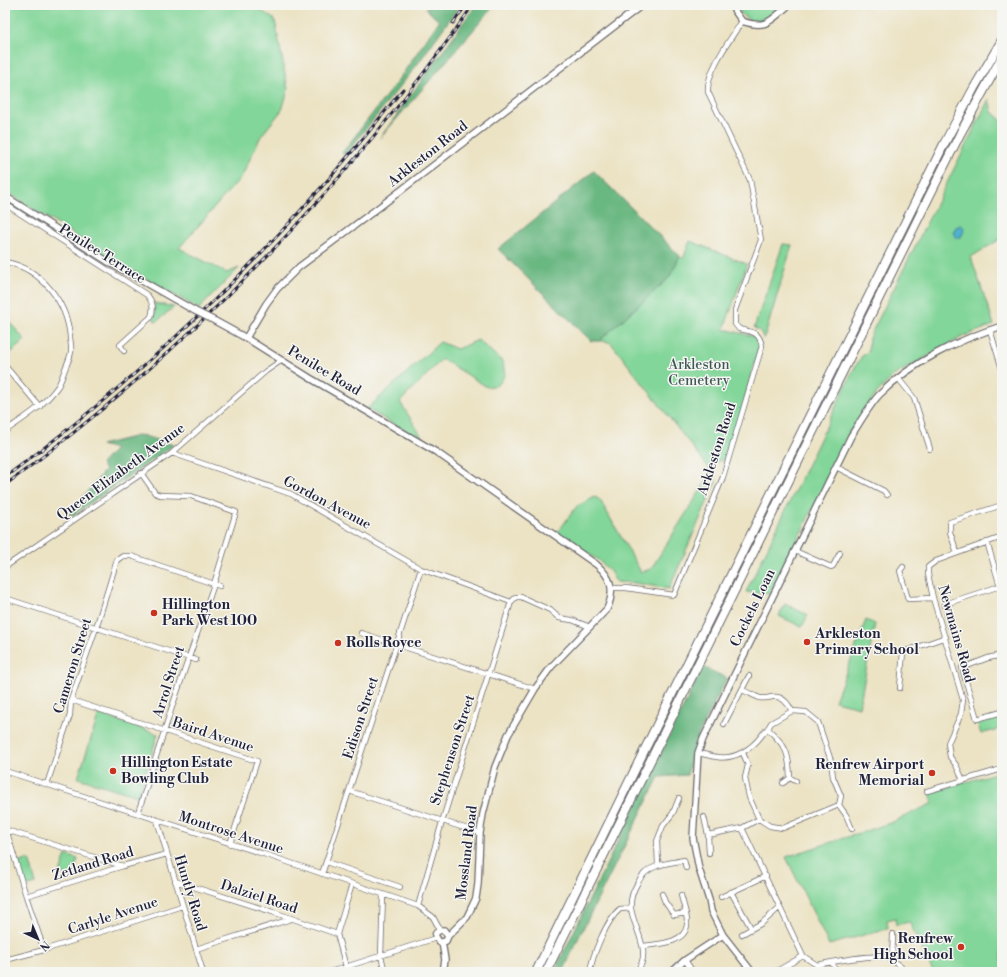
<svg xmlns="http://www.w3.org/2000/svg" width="1007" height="977" viewBox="0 0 1007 977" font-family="'Libre Bodoni',serif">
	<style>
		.green { fill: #82d699; stroke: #527c6a }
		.forest { fill: #69b781; stroke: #466c5e }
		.water { fill: #4fb2ce; stroke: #386a84 }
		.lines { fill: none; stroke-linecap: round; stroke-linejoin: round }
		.minor-casing { stroke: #69666b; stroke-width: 6 }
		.tertiary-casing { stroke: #69666b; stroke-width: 8 }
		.motorway-casing { stroke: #69666b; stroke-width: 10 }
		.minor { stroke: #fff; stroke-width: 4.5 }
		.tertiary { stroke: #fff; stroke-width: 5.5 }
		.motorway { stroke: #fff; stroke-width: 8 }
		.rail-casing { stroke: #22223b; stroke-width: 3 }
		.rail { stroke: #f6f6f2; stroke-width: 1.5; stroke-dasharray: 4.5; stroke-linecap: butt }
		.tertiary-bridge-casing { stroke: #69666b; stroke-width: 8; stroke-linecap: butt }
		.tertiary-bridge { stroke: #fff; stroke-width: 5.5 }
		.poi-dot { fill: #c8321e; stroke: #f6f6f2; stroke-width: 1.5 }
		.labels { text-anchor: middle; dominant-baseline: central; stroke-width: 3; stroke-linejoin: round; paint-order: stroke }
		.street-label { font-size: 14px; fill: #22223b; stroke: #f6f6f2 }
		.park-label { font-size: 14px; fill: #3f5857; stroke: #f6f6f2 }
		.poi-label { font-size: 14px; font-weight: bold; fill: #22223b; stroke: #f6f6f2; text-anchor: start }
	</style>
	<rect width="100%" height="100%" fill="#f6f6f2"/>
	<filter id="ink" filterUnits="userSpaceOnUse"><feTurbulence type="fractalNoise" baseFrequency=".025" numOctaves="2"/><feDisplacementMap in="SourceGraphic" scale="8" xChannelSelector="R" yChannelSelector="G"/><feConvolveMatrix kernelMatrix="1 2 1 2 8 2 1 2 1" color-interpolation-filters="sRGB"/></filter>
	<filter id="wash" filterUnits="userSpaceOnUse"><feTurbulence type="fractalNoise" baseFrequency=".012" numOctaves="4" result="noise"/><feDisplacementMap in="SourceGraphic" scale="16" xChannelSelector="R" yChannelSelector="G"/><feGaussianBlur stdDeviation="0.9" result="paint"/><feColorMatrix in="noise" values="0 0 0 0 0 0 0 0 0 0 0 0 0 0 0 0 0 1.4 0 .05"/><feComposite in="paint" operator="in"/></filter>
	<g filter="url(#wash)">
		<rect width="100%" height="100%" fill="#ece3c4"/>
		<path class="green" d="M5 5H253L275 20 288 90 282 110 261 136 242 176 179 248 227 273 239 268 199 309 115 261 5 191Z
			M735 5H783L764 20 753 22 742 15Z
			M989 99 992 112 1002 121V238L971 257 994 325 964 336 893 376 877 393 852 428 771 594 746 592 855 367 862 356 868 352 869 338Z
			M690 241 747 264 724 329 756 337 758 339 759 346 741 414 725 460C709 460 712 472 716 482L669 589 635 583 616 582 610 571 598 560 557 533 577 506 595 497 600 500 641 572 651 569 707 480 711 471 611 343 605 341H599L669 278 680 256 683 259Z
			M783 244 792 245 764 339 760 331 754 328Z
			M154 303 174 307 156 322 153 318 155 313Z
			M5 317 25 340 5 358Z
			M478 340 503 362 505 375 498 385 487 387 442 359 400 402 426 443 367 409 440 342 457 349Z
			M785 604 808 615 802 627 779 616Z
			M866 620 875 624 859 707 835 701Z
			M99 714 158 734 138 796 78 778Z
			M1002 715V728L981 734 977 722Z
			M1002 771V972H933L909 922 896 925 895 918 887 920 888 928 829 945 786 857 893 822 933 803 930 793Z
			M66 855 78 859 72 877 60 873Z
			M29 859 36 884 25 887 18 863Z"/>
		<path class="forest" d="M432 5H460L414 69 345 155 342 153 399 79 439 21 425 8Z
			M476 5H495L380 138Z
			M594 171 680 256 669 278 599 341H591L498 249Z
			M141 435 174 445 70 517 69 514 82 503V498L105 470 101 464 115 449 101 445Z
			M703 667 727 678 697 738 687 775 659 777 578 939 563 972H554Z"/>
		<path class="water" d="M961 225 964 228 963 233 961 237 957 238 955 236 953 232 956 227Z"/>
	</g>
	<g filter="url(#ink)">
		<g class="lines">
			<defs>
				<path id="minor" d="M5 204 147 295C153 302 154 308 151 317L120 345 124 351
					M5 262C41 268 67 302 70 337 70 341 72 347 71 352 70 358 67 364 65 369 63 375 61 381 58 386 44 406 24 418 5 431
					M990 330 1002 369
					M5 366 40 407
					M898 378 914 398 930 449
					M172 453 291 494 421 569 511 602
					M836 467 884 491 887 495
					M987 542 1000 586 1001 588
					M795 551 831 567 833 566 840 553
					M957 553 950 532V522L1002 505
					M5 567 172 453 266 371 282 360
					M903 567 900 571 908 599 933 598
					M612 588H626L674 595 723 477 762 346C759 331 752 332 739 329L735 324V310L761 240 750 180 708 92C706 71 731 39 742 21
					M5 598 196 660
					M950 626 945 604 1000 586
					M361 633 535 689
					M1002 655 988 658 962 668 977 719 1002 712
					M900 688 903 652 946 637
					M742 690C748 692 754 696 760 698 765 699 768 698 772 697 782 695 788 703 792 711
					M71 700 257 761 230 844
					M724 724 749 676
					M768 729C787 747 789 753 790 778
					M698 753C704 754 710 756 717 757 734 760 752 749 762 735 766 729 768 730 771 723L792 711 806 712 818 722 831 761 833 777 841 796 839 805 783 828 770 826 759 819 742 828 708 835
					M743 753 748 765 745 778 749 797 759 819
					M5 771 270 856 418 906 433 917 440 930
					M963 780 956 765 950 757 948 743 961 714 963 700 933 598 928 574V567L936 561 1002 537
					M783 783 790 778 796 781
					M47 784 70 715 71 700 96 628 117 560 123 556H131L220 586
					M349 791 480 833
					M927 791 1002 769
					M839 805 846 815 852 829
					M138 813 171 710 214 584 236 512 191 496 160 495 155 493 141 473
					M704 817 708 835 709 853
					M157 820 203 972
					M5 826 26 896 44 950
					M742 828 803 956 817 965C830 962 877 953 888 958 895 961 901 968 908 972
					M6 830 123 866
					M326 862 400 887
					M658 865 657 841 663 826 673 813 679 798
					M322 874 421 569
					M175 881 282 915 337 934
					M731 892 751 928
					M662 894 665 902 674 915 686 913
					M383 895 381 956 385 972
					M26 896 123 866 167 854
					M721 897 766 876
					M418 906 442 822 511 602 516 597H521L550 610 559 618 572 620 590 627
					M742 934 762 923 780 907
					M643 946C656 944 685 944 687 925 688 916 683 904 681 895
					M196 949 291 919
					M5 960 44 950 182 906
					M685 960 693 972
					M892 960 893 934
					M832 962 836 972
					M346 967 337 934 352 884
					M777 971 803 956
					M330 972 436 938
					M590 972C592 956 607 919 620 909L631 908
					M636 972C654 953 633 928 631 908 630 899 633 891 637 884 641 876 648 869 657 866 665 863 676 862 684 860L686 868"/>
				<path id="tertiary" d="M733 5 734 10 742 21C767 30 771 20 789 5
					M5 196 107 261 195 311
					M215 321 246 338 310 378 436 452 597 565C612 578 615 591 607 609L551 667 535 689 508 735 495 767 483 814 480 833 478 884 476 898 467 917 448 936 446 941 442 942H439L435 935C437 931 439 930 444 930L448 936
					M246 338 266 304 277 289 299 267 382 205 642 5
					M442 942 445 960 443 972
					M672 972 685 960 723 935
					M752 972 723 935 711 911 709 900 699 869 693 838 698 753 703 739 851 436C859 424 870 404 880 394 912 362 960 339 1002 326"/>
				<path id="motorway" d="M536 972 646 747 944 144 974 88 1002 40
					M546 972 960 134 1002 57"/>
			</defs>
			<use href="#minor" class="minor-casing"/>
			<use href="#tertiary" class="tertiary-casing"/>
			<use href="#motorway" class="motorway-casing"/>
			<use href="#minor" class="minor"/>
			<use href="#tertiary" class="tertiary"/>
			<use href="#motorway" class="motorway"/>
			<defs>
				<path id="rail" d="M453 23 466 5
					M5 477C155 368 289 235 403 89
					M5 485C186 353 345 189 473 5"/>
			</defs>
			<use href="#rail" class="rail-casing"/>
			<use href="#rail" class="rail"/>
			<defs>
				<path id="tertiary-bridge" d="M195 311 215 321"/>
			</defs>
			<use href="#tertiary-bridge" class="tertiary-bridge-casing"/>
			<use href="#tertiary-bridge" class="tertiary-bridge"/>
		</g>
	</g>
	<g class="poi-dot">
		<circle cx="154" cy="613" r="4"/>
		<circle cx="807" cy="642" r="4"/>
		<circle cx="338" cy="643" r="4"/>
		<circle cx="113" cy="771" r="4"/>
		<circle cx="932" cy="773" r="4"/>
		<circle cx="961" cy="947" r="4"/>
	</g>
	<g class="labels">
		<g class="street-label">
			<text transform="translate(428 154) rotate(-38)">Arkleston Road</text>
			<text transform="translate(102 254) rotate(32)">Penilee Terrace</text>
			<text transform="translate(324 371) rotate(31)">Penilee Road</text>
			<text transform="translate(717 449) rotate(-72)">Arkleston Road</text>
			<text transform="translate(121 472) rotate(-36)">Queen Elizabeth Avenue</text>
			<text transform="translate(327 503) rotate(28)">Gordon Avenue</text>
			<text transform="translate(753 608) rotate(-64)">Cockels Loan</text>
			<text transform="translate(956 634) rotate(74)">Newmains Road</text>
			<text transform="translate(73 666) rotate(-73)">Cameron Street</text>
			<text transform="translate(169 682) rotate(-72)">Arrol Street</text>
			<text transform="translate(361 718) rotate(-72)">Edison Street</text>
			<text transform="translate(213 735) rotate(18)">Baird Avenue</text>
			<text transform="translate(453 750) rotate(-72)">Stephenson Street</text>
			<text transform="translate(231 833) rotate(18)">Montrose Avenue</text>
			<text transform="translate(467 853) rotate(-83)">Mossland Road</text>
			<text transform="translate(93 864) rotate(-17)">Zetland Road</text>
			<text transform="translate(190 893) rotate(73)">Huntly Road</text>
			<text transform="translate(259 897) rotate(18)">Dalziel Road</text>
			<text transform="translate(113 916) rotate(-18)">Carlyle Avenue</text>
		</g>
		<g class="park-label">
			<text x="699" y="365">Arkleston<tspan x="699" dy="16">Cemetery</tspan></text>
		</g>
		<g class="poi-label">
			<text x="162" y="605">Hillington<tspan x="162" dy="16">Park West 100</tspan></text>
			<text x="815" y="634">Arkleston<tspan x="815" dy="16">Primary School</tspan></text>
			<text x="346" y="643">Rolls Royce</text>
			<text x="121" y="763">Hillington Estate<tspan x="121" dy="16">Bowling Club</tspan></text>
			<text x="924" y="765" text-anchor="end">Renfrew Airport<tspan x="924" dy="16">Memorial</tspan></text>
			<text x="953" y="939" text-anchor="end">Renfrew<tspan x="953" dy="16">High School</tspan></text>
		</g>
	</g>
	<rect width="1007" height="977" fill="none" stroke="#f6f6f2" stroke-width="20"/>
	<g transform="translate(38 939) rotate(136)" stroke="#f6f6f2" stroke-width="3" paint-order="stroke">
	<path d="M0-3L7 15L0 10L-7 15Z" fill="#22223b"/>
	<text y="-6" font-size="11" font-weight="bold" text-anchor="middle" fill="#22223b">N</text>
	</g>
</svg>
